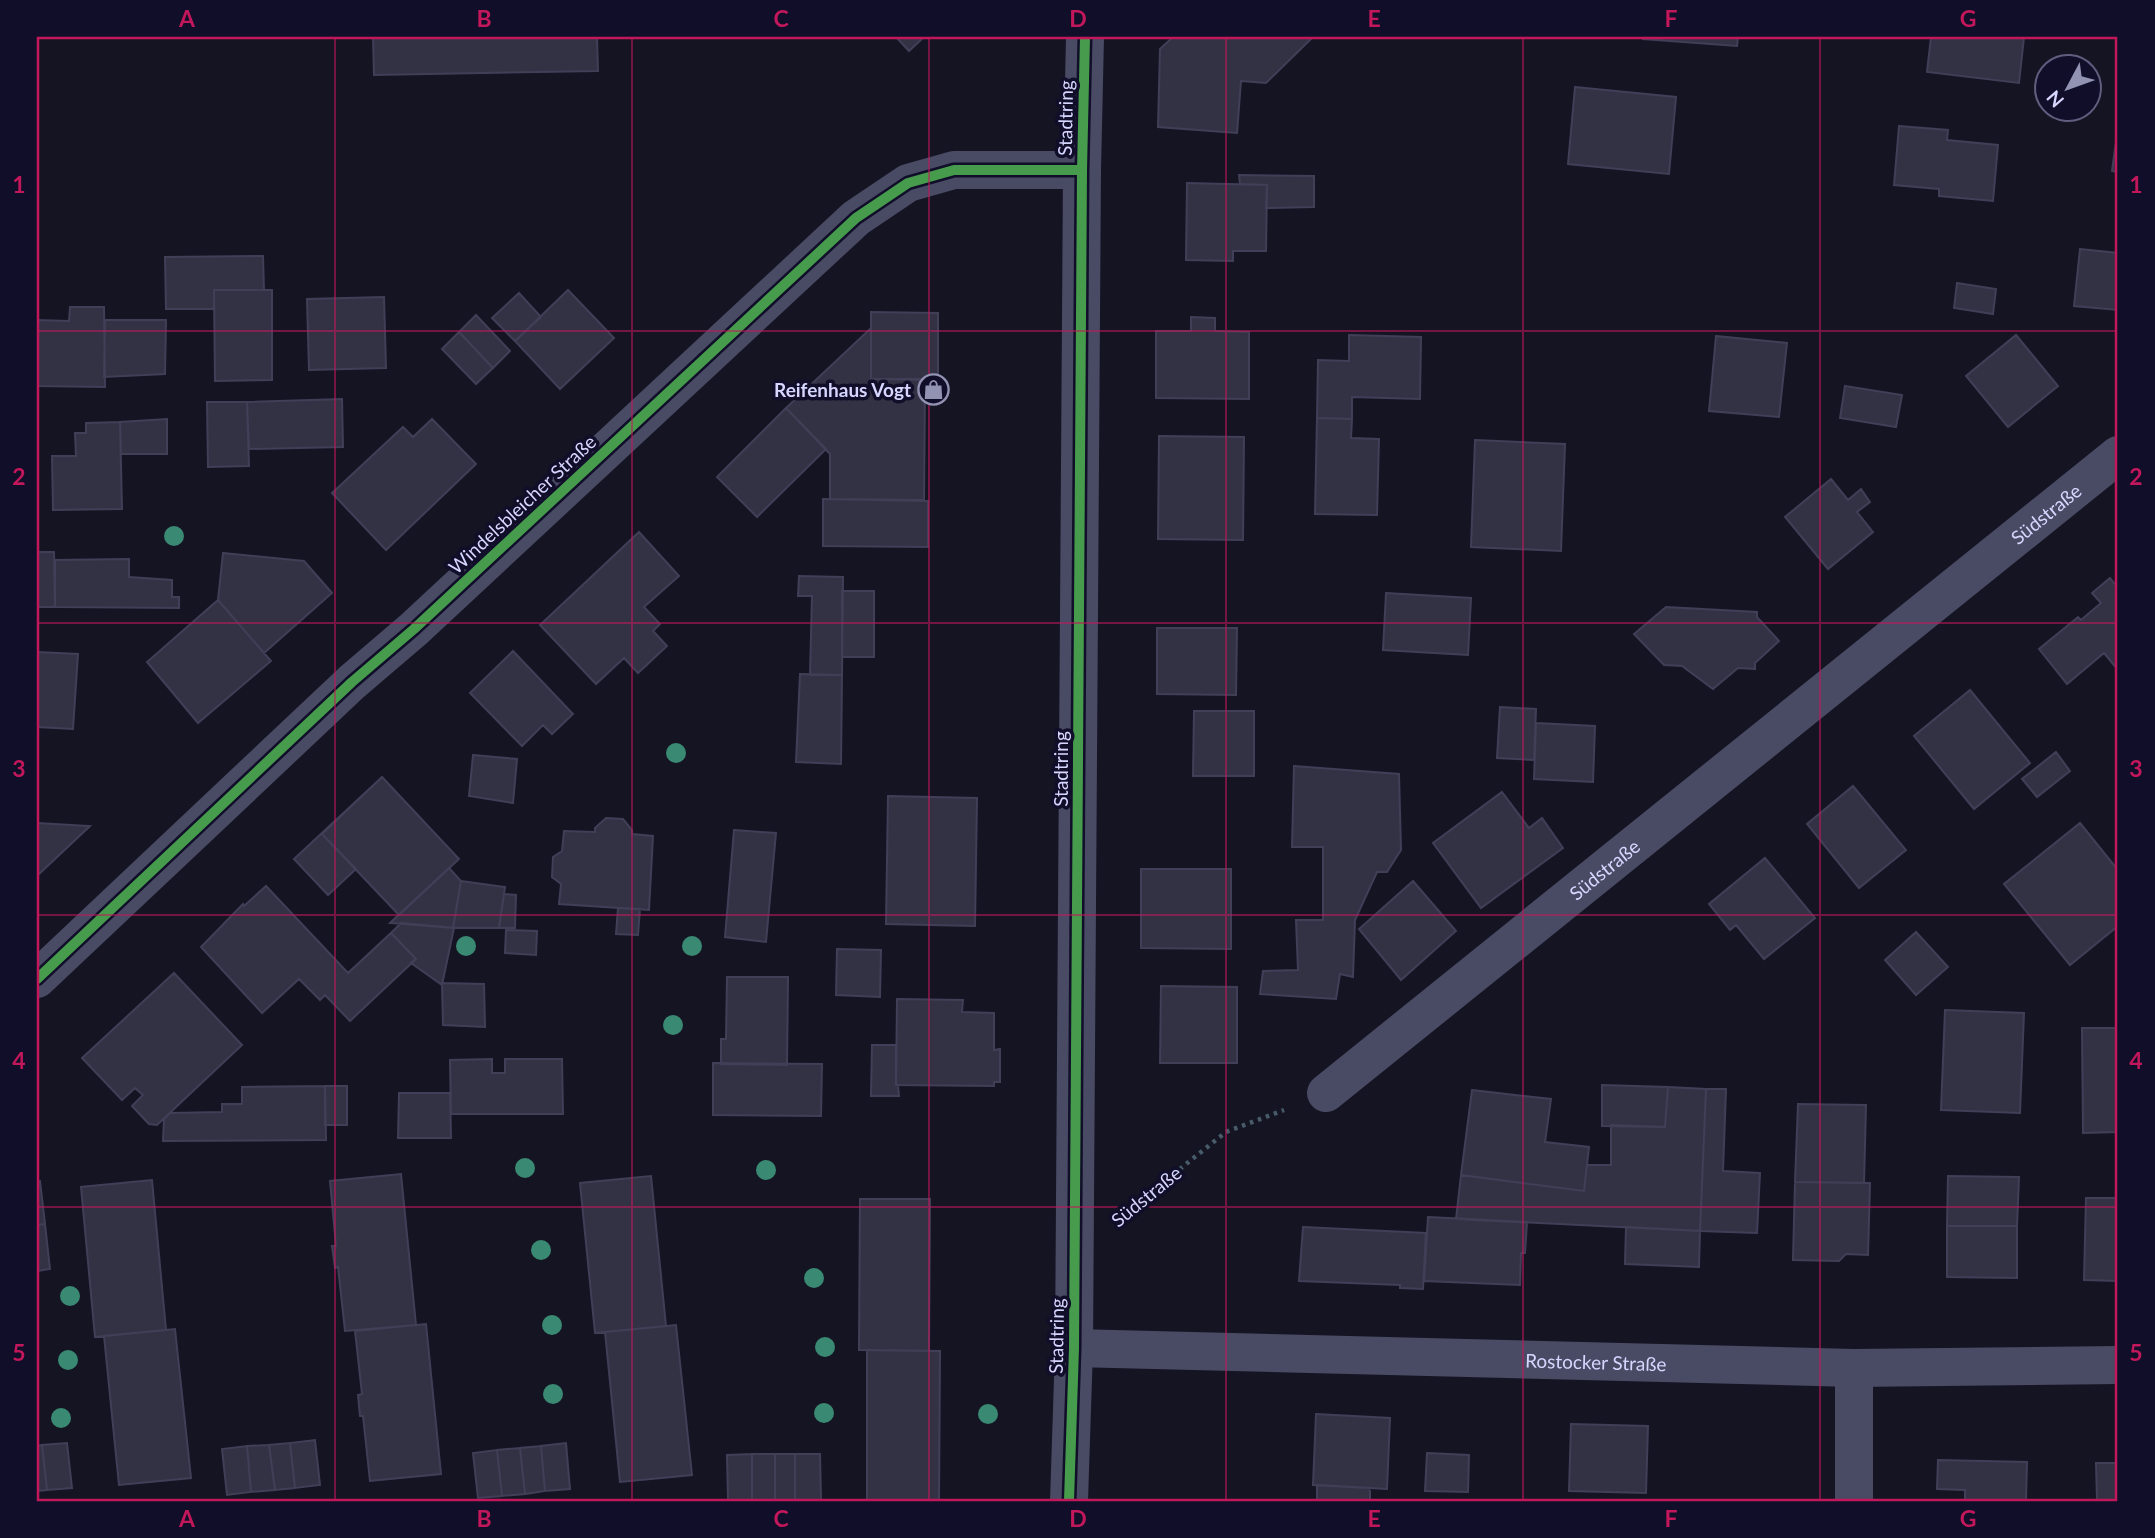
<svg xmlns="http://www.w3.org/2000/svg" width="2155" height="1538" viewBox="0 0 2155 1538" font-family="Lato,sans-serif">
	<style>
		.building { fill: #333245; stroke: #403f57; stroke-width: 2 }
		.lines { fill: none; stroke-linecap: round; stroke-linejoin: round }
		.path { stroke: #485b69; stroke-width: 4.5; stroke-dasharray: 3.5 5; stroke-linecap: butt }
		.minor { stroke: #494a64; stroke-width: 38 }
		.tertiary { stroke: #494a64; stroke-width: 38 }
		.cycleway-casing { stroke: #100e29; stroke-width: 15 }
		.cycleway { stroke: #469c4c; stroke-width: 10 }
		.tree { fill: #3a8972 }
		.grid { fill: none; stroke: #c2185b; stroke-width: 2; stroke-opacity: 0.55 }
		.labels { text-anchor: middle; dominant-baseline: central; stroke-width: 7; stroke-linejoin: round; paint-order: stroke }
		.street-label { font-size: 19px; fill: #d6d6ff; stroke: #100e29 }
		.poi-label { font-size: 19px; font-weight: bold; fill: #d6d6ff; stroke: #100e29; text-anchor: end }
		.neatline { fill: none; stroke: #c2185b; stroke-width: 2.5 }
		.grid-label { font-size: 23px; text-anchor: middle; font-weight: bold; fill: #c2185b }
	</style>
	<rect width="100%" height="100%" fill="#151423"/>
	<path class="building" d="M373 37H597L598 71 374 75Z
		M896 37H924L909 51Z
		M1173 37H1313L1266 83 1241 81 1237 133 1158 127 1160 49Z
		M1643 37H1738L1737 46 1643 39Z
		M1931 37H2024L2019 83 1927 72Z
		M1575 87 1676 97 1669 174 1568 164Z
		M1899 126 1948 130 1947 140 1998 145 1993 201 1939 196V189L1894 185Z
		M2118 127V172L2112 171Z
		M1239 175 1314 176V207L1266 208 1267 185 1240 184Z
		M1187 183 1267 185 1266 251H1233V261L1186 260Z
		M2080 249 2118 253V310L2074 306Z
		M263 256 264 290H214V309H166L165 257Z
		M1957 283 1996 289 1993 314 1954 308Z
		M214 290H272V380L215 381Z
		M568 290 614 338 560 389 515 341Z
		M519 293 541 317 515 341 492 318Z
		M384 297 386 368 309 370 307 299Z
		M70 307H104L105 387 37 386V320L69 321Z
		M871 312 938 313V379H871Z
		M476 315 510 351 493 368 459 332Z
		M1191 317 1215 318V331L1249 332V399L1156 398V331H1191Z
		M105 320H166L165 374 104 377Z
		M871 328V379L925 380 924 500 830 499V454L786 408Z
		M459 332 493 368 476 384 442 349Z
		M1349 335 1421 337 1420 399 1352 397V419L1317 418 1318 360 1349 361Z
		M2016 335 2058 386 2008 427 1966 376Z
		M1716 336 1787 343 1779 417 1709 411Z
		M1845 386 1902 395 1896 427 1840 418Z
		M342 399 343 447 249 449 247 402Z
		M207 402H247L249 466 208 467Z
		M786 408 826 449 757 517 717 477Z
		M1317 418 1352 419 1351 438 1379 439 1377 515 1315 514Z
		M167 419V454H121L120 422Z
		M432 419 476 464 386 550 332 493 403 427 413 437Z
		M120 422 122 509 53 510 52 456H76L75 433H86V423Z
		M1159 436 1244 437 1243 540 1158 539Z
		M1475 440 1565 444 1561 551 1471 547Z
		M1831 479 1848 500 1861 489 1870 502 1857 512 1873 532 1828 569 1785 517Z
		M823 499 928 501V547L823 546Z
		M639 532 679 576 644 607 660 624 653 631 667 646 638 673 624 658 596 684 540 625Z
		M37 552H54L55 607H37Z
		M223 553 304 561 332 593 264 653 218 600Z
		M129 559V577L172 580V597H179V608L55 607V560Z
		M799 576 843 577 842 675H810L812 596H798Z
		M2110 578 2118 588V670L2104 653 2067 684 2039 649 2078 617 2081 620 2101 603 2092 593Z
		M842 591H874V657H842Z
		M1386 593 1471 598 1468 655 1383 650Z
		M218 600 271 661 198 723 147 662Z
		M1666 607 1757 612V617L1779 641 1755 663V669L1738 668 1713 689 1682 666 1664 665 1634 634Z
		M1157 628H1237L1236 695 1157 694Z
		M513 651 573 714 552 734 543 725 522 746 470 693Z
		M37 652 78 654 73 729 37 727Z
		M800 674 842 675 841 764 796 762Z
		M1970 690 2030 763 1974 809 1914 736Z
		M1500 707 1536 709 1534 760 1497 758Z
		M1194 711H1254V776H1193Z
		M1536 723 1595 726 1593 782 1534 779Z
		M2056 752 2070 771 2037 797 2022 779Z
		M473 755 517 759 513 803 469 796Z
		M1294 766 1399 774 1401 850 1387 872H1377L1355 920 1353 977 1340 974 1336 999 1260 994 1263 971 1298 970 1296 920H1323V847H1292Z
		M382 777 459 859 399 915 322 834Z
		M382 777 322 834 356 869 328 895 294 859Z
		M1853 786 1906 850 1859 888 1807 824Z
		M1502 792 1529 828 1542 818 1563 848 1481 908 1433 843Z
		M888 796 977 798 975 926 886 924Z
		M606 818 623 819 632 830V834L653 836 649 910 559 904 561 884 552 877 553 857 562 851 564 831 595 832V828Z
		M37 823 90 826 37 876Z
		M2080 823 2118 870V926L2070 965 2004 884Z
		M734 830 776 833 766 942 725 937Z
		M1765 858 1815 918 1764 959 1736 925 1730 930 1709 904Z
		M449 868 461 881 453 928 390 923Z
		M1141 869H1231V949L1141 948Z
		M461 881 505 887 499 928H453Z
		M1413 881 1456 931 1401 980 1359 929Z
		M266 886 348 973 391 933 416 959 350 1021 325 995 320 1000 299 979 262 1013 201 947 243 904 244 906Z
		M504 894 516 895 515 928H499Z
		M618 908 640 909 638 935 616 934Z
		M401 923 454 928 442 985 411 963 416 959 391 933Z
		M506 930 537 931 536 955 505 953Z
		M1916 932 1948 967 1916 995 1885 960Z
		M837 949 881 950 880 997 836 995Z
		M174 973 242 1045 157 1125 149 1124 132 1106 143 1095 135 1088 122 1100 82 1058Z
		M727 977H788L787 1065 721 1064V1039H726Z
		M442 983 484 984 485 1027 443 1025Z
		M1161 986 1237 987V1063H1160Z
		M897 999 963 1000 962 1012 994 1013V1050L1000 1049V1082H994V1086L896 1085Z
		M1945 1010 2024 1013 2020 1113 1941 1110Z
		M2082 1028H2118V1132L2083 1133Z
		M872 1045H896V1085H898L899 1096H871Z
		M492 1059V1073H505V1059H562L563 1114H451L450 1060Z
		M713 1063 822 1064 821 1116 713 1115Z
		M1602 1085 1668 1087 1665 1127 1602 1126Z
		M325 1086 326 1140 163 1141 164 1119 170 1113 222 1112V1104H242V1087Z
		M325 1086H347V1125H325Z
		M1668 1087 1706 1089 1700 1231 1456 1219 1461 1175 1584 1191 1587 1165H1611V1125L1665 1127Z
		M1706 1089H1726L1723 1171 1760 1173 1757 1233 1700 1231Z
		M1472 1090 1551 1099 1545 1142 1589 1147 1584 1191 1461 1175Z
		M399 1093H450L451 1138H398Z
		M1798 1104 1866 1105 1864 1183 1795 1182Z
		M401 1174 416 1325 345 1331 338 1267 335 1268 332 1246H336L330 1181Z
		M651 1176 666 1326 595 1333 580 1183Z
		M1948 1176 2019 1177 2017 1226H1947Z
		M152 1180 166 1330 95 1337 81 1187Z
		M40 1181 45 1224 37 1225V1182Z
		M1795 1182 1870 1183 1868 1255 1846 1254 1839 1261 1793 1260Z
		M2086 1198H2118V1281L2084 1280Z
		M860 1199H930L929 1351 859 1350Z
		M1428 1217 1527 1222 1525 1253H1521L1520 1285 1424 1281Z
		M45 1224 50 1269 37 1271V1225Z
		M1947 1226H2017V1278L1947 1277Z
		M1303 1227 1426 1233 1423 1289 1400 1288V1285L1299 1281Z
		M1626 1227 1700 1231 1699 1267 1625 1264Z
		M426 1324 441 1474 370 1481 363 1416H360L358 1395 362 1394 355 1331Z
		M676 1325 692 1475 620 1482 605 1332Z
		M175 1329 191 1478 119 1485 104 1336Z
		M867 1350 940 1351 939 1501H867Z
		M1316 1414 1390 1418 1387 1489 1313 1485Z
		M1571 1424 1648 1426 1646 1493 1569 1491Z
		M315 1440 320 1485 295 1488 290 1443Z
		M67 1443 72 1488 47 1490 42 1445Z
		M290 1443 295 1488 275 1490 269 1445Z
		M566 1443 570 1489 545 1491 541 1446Z
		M42 1445 47 1490 37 1491V1446Z
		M269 1445 275 1490 251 1492 247 1446Z
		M247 1446 251 1492 227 1495 222 1449Z
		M541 1446 545 1491 525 1494 520 1448Z
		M520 1448 525 1494 502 1496 497 1450Z
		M497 1450 502 1496 478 1498 473 1453Z
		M1427 1453 1469 1455 1468 1492 1425 1491Z
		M752 1454H775V1500H752Z
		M752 1454V1500H728L727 1455Z
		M775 1454H795V1500H775Z
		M795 1454H820L821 1500H795Z
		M1938 1460 2027 1462 2026 1501H1965V1490L1937 1489Z
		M2096 1463H2118V1501H2097Z
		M1317 1485 1370 1488V1501H1317Z"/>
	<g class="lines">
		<path class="path" d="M1120 1217 1226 1132 1284 1110"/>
		<g class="minor">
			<path d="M37 979 352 682 414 629 856 218 908 183 954 170H1082"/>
			<path id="s1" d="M1326 1093 2118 455"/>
			<path id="s2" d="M1074 1348 1854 1368 2118 1365"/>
			<path d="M1854 1368V1501"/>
		</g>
		<path class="tertiary" d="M1069 1501 1074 1348 1082 170 1085 37"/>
		<defs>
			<path id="cycleway" d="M37 979 352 682 414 629 856 218 908 183 954 170H1082
				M1069 1501 1074 1348 1082 170 1085 37"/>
		</defs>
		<use href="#cycleway" class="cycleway-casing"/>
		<use href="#cycleway" class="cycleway"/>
	</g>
	<g class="tree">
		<circle cx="174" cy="536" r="10"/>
		<circle cx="676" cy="753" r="10"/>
		<circle cx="466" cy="946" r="10"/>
		<circle cx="692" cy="946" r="10"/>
		<circle cx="673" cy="1025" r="10"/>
		<circle cx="525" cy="1168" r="10"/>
		<circle cx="766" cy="1170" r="10"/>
		<circle cx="541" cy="1250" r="10"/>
		<circle cx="814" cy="1278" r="10"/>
		<circle cx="70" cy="1296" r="10"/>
		<circle cx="552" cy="1325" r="10"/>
		<circle cx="825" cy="1347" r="10"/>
		<circle cx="68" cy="1360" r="10"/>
		<circle cx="553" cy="1394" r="10"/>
		<circle cx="824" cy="1413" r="10"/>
		<circle cx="988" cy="1414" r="10"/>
		<circle cx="61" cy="1418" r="10"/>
	</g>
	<path class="grid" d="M335 37V1501M632 37V1501M929 37V1501M1226 37V1501M1523 37V1501M1820 37V1501M37 331H2118M37 623H2118M37 915H2118M37 1207H2118"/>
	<defs>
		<symbol id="shop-ring" viewBox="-11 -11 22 22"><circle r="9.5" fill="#100e29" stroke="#9292b2" stroke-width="1.5"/><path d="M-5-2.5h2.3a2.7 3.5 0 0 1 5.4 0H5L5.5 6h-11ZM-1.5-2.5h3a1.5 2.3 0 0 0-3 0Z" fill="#9292b2"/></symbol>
	</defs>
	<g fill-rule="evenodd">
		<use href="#shop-ring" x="916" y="372" width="35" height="35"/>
	</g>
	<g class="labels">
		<g class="street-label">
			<text transform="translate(1065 118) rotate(-89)">Stadtring</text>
			<text transform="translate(522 504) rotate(-43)">Windelsbleicher Straße</text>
			<text stroke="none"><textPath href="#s1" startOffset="924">Südstraße</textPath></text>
			<text transform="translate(1060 769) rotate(-90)">Stadtring</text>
			<text stroke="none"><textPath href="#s1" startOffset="357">Südstraße</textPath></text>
			<text transform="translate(1146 1196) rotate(-39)">Südstraße</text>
			<text transform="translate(1056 1336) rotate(-89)">Stadtring</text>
			<text stroke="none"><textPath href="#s2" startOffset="522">Rostocker Straße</textPath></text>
		</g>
		<g class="poi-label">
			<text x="911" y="389">Reifenhaus Vogt</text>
		</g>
	</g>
	<rect width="2155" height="1538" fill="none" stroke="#100e29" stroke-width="77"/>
	<g transform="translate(2068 88) rotate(229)"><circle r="33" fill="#100e29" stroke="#5f5e7f" stroke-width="2"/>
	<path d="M0-5L12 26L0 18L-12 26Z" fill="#9292b2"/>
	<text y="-10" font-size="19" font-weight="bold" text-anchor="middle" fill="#d6d6ff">N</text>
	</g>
	<rect x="38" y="38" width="2078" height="1462" class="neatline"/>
	<g class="grid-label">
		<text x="187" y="27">A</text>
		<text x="484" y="27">B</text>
		<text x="781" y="27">C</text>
		<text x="1078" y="27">D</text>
		<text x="1374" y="27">E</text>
		<text x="1671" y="27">F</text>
		<text x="1968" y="27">G</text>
		<text x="19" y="193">1</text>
		<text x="2136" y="193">1</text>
		<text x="19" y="485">2</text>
		<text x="2136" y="485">2</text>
		<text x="19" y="777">3</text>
		<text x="2136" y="777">3</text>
		<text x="19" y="1069">4</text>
		<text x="2136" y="1069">4</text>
		<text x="19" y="1361">5</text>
		<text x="2136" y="1361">5</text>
		<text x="187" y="1527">A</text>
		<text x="484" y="1527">B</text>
		<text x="781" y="1527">C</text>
		<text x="1078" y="1527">D</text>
		<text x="1374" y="1527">E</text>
		<text x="1671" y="1527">F</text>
		<text x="1968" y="1527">G</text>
	</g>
</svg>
